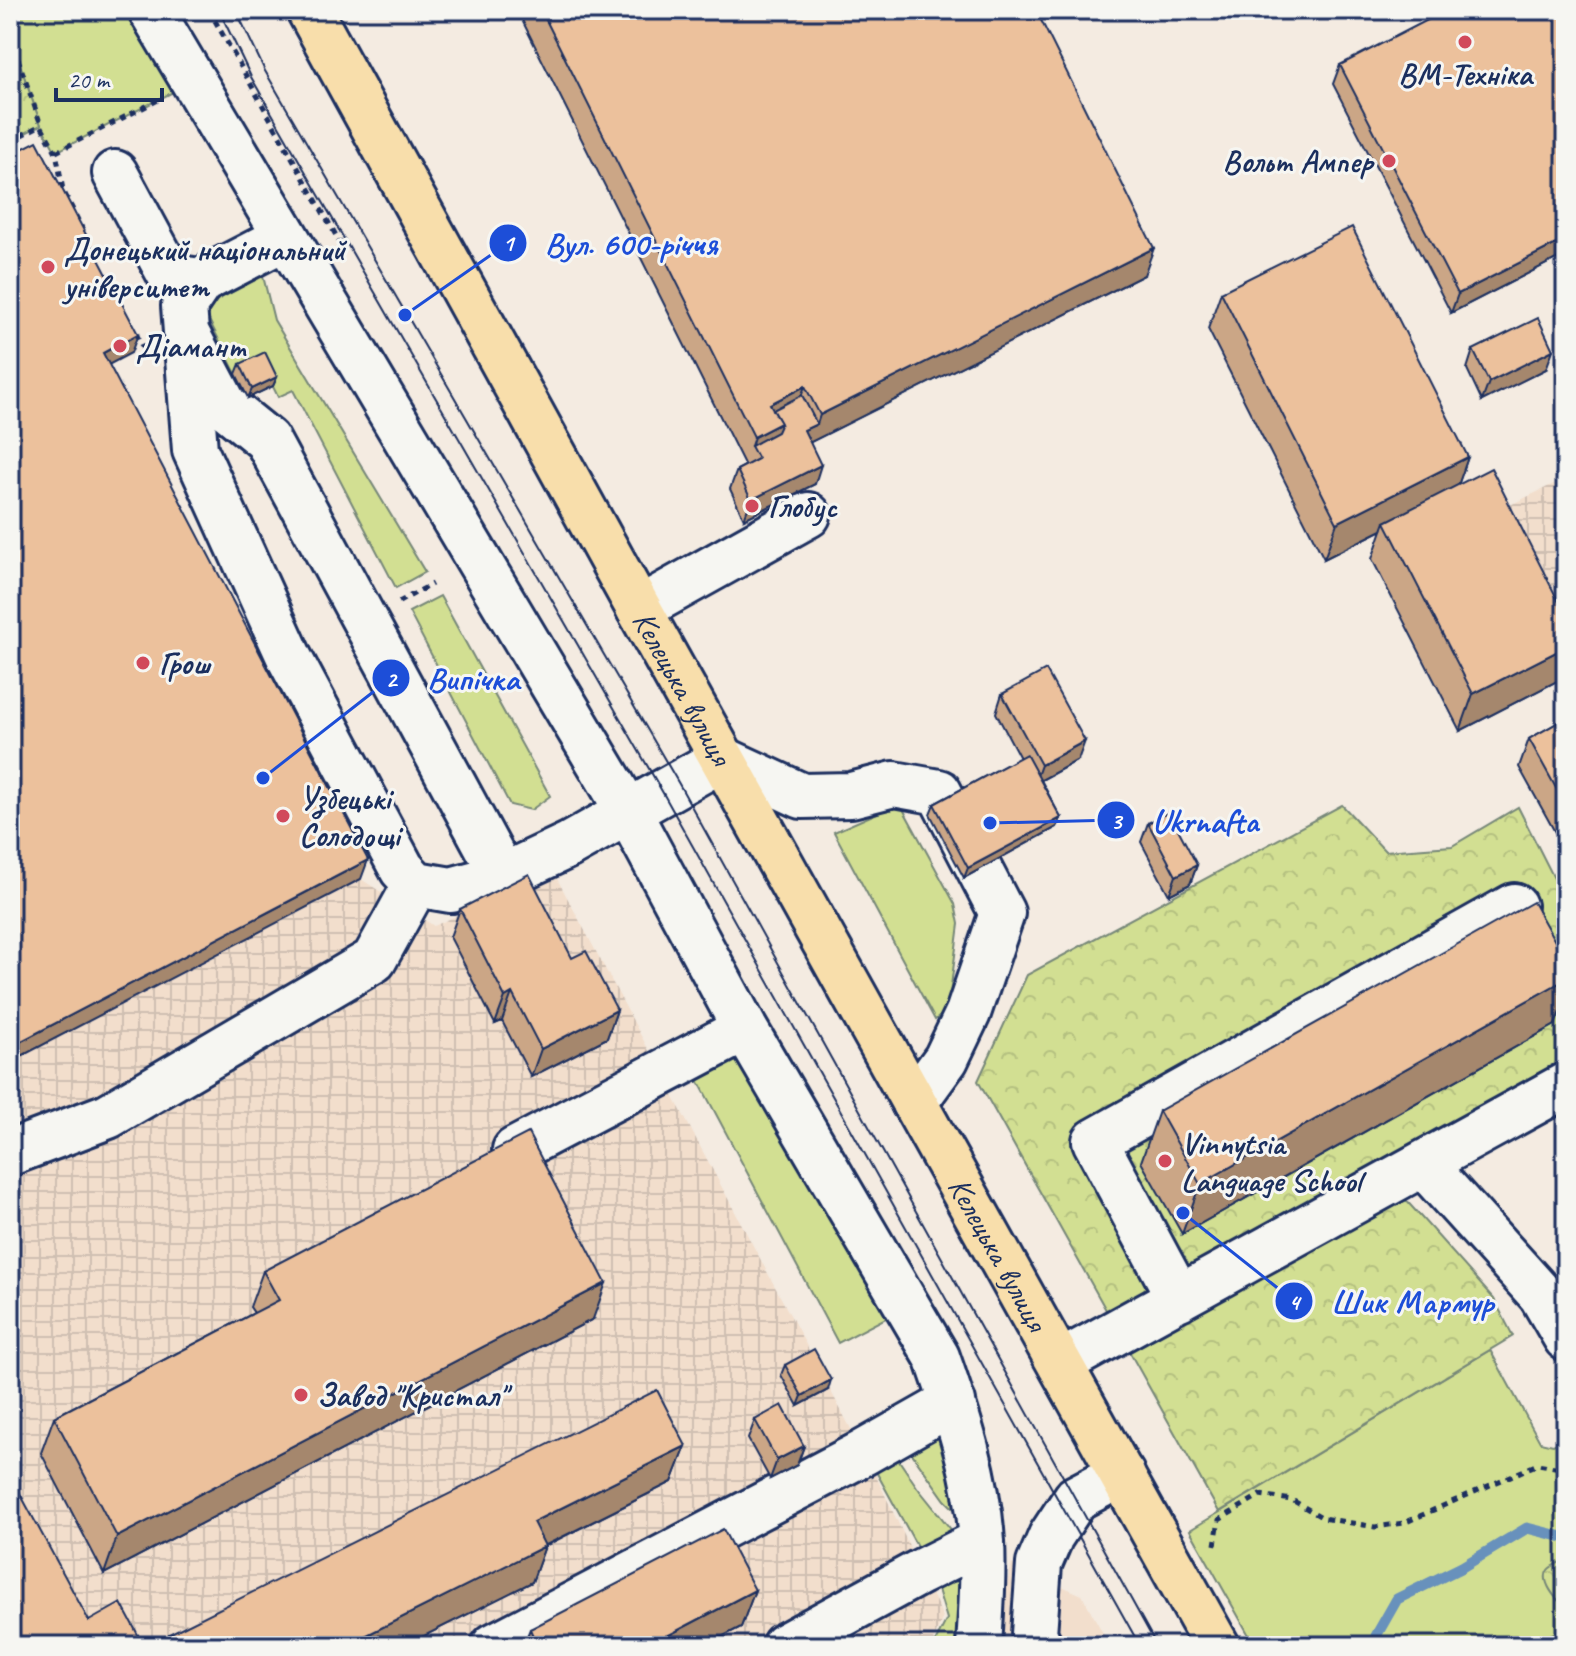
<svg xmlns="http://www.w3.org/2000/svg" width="1576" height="1656" viewBox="0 0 1576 1656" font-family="Caveat,sans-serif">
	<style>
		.built { fill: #f2decc }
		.industrial { fill: url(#industrial-grid) }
		.grass { fill: #d2df92; stroke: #768778; stroke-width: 2 }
		.forest { fill: url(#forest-crowns); stroke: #768778; stroke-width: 2 }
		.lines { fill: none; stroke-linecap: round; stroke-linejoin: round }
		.stream { stroke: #6891bc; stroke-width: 11 }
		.minor-casing { stroke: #1b2f5e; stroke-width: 50 }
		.major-casing { stroke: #1b2f5e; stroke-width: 50 }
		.path { stroke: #1b2f5e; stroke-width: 5; stroke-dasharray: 6 6; stroke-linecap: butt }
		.minor { stroke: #f6f6f2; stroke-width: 44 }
		.major { stroke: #f8deab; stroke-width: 44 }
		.tram { stroke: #1b2f5e; stroke-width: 2 }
		.wall { fill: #cba686; stroke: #1b2f5e; stroke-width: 2 }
		.shaded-wall { fill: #a5876d; stroke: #1b2f5e; stroke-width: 2 }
		.building { fill: #ecc19c; stroke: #1b2f5e; stroke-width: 2 }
		.poi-dot { fill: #d1495b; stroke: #f6f6f2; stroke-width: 3 }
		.labels { text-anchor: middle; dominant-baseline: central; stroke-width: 6; stroke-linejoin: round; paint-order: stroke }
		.poi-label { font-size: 32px; font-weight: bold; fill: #1b2f5e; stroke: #f6f6f2; text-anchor: start }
		.street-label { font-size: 32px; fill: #1b2f5e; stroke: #f6f6f2 }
		.leader { fill: none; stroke: #1d4ed8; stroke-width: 3 }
		.callout-dot { fill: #1d4ed8; stroke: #f6f6f2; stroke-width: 3 }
		.mark-label { font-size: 24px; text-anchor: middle; font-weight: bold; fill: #fff }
		.callout-label { font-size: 34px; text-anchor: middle; font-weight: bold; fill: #1d4ed8; stroke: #f6f6f2; stroke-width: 6; stroke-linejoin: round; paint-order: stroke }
	</style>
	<defs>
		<pattern id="industrial-grid" width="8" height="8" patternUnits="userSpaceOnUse" patternTransform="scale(2)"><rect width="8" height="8" fill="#f2decc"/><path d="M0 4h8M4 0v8" fill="none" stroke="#cfbfb2"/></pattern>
		<pattern id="forest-crowns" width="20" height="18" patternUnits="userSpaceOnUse" patternTransform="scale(2)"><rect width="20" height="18" fill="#d2df92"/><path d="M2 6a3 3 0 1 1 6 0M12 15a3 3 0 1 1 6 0" fill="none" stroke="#b4c080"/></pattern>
	</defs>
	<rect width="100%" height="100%" fill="#f4ebe1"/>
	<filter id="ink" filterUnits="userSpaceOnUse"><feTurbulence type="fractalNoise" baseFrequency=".0125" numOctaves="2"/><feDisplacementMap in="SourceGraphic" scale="16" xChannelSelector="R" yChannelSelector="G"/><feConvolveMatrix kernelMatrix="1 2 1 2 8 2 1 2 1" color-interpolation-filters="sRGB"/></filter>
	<g filter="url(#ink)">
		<path class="built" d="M1012 1564 1082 1595 1110 1646H996L1005 1592Z"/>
		<path class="industrial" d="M1566 478V627L1504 508Z
			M553 871 874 1472 943 1617 931 1646H10V1062L361 879 434 926Z"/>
		<path class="grass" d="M13 10H128L175 91 56 152 41 125 10 36V11Z
			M263 276 274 320 425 572 396 588 293 390 278 397 261 362 236 374 207 316 213 302Z
			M440 596 550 796 531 810 510 805 409 612Z
			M891 807 903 809 955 904 959 924 948 1010 935 1020 834 832Z
			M733 1047 882 1300 886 1318 838 1343 692 1069Z
			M1490 1350 1540 1442 1553 1445 1566 1439V1626L1531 1646H1255L1190 1530Z
			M943 1434 959 1514 945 1500 906 1445Z
			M894 1453 917 1487 957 1537 924 1559 873 1466Z
			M967 1581 969 1646H933L947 1619 936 1583Z"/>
		<path class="forest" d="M10 36 41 125 10 141Z
			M1342 805 1385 851 1452 846 1518 807 1566 902V1108L1404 1198 1494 1299 1513 1336 1219 1512 978 1081 1027 975Z
			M1566 1559V1605L1565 1606C1556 1600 1540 1581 1548 1570 1551 1566 1561 1562 1566 1559Z"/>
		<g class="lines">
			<path class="stream" d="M1376 1646V1636L1397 1599 1462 1567 1527 1528 1563 1537 1566 1536"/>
			<defs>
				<path id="minor" d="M151 10 629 813 745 1029 937 1357C958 1417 978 1478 982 1542 984 1576 981 1612 979 1646
					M115 173 171 277 201 281
					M286 237 201 281 184 306 186 332 225 406 267 440 503 876
					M186 332 195 450 290 659 402 869 416 884 451 890 503 876 569 845 722 759 802 796 851 795 894 784 939 792 1002 913 968 1013 946 1059 914 1103
					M639 609 808 515
					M515 1150 745 1029
					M10 1153 108 1116 374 960 416 884
					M1423 1164 1541 1295 1566 1338
					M1179 1298 1095 1141 1514 906
					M1060 1363 1566 1085
					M494 1646 863 1453 953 1402
					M784 1646 920 1572 982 1541
					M1040 1646 1034 1634 1039 1564 1051 1536 1076 1498 1122 1474"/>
				<g id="major">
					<path id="s1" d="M309 10 639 609 1217 1646"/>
				</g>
			</defs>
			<use href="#minor" class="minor-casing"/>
			<use href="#major" class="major-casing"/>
			<path class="path" d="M209 10 343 248
				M10 11 13 10
				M10 36 41 125 56 152 63 190 84 232
				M10 141 41 125
				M56 152 160 99
				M136 333 145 353
				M399 602 432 584
				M1215 1545 1219 1520 1260 1495 1292 1500 1323 1518 1375 1527 1404 1523 1538 1464 1566 1469"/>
			<use href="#minor" class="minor"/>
			<use href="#major" class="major"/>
			<path class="tram" d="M219 10 251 77 663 793 1140 1646
				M236 10 265 71 679 784 1157 1646"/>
		</g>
		<path class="wall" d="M517 10H1036L1144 275 810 442 815 484 744 519 730 489 737 470 745 466Z
			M1566 10V254L1451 313 1333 84 1340 65Z
			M1221 292 1468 457 1458 485 1566 616 1565 677 1460 731 1372 559 1382 530 1324 559 1208 329Z
			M1473 350 1546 369 1482 401 1467 369Z
			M240 364 277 377 273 386 248 398 236 374Z
			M1002 694 1078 760 1041 780 1061 818 1057 827 964 878 930 814 934 804 1020 758 996 713Z
			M1566 718V852L1519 767 1529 739Z
			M1148 823 1197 865 1190 884 1169 895 1141 842Z
			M460 909 572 958 617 1010 607 1038 531 1077 502 1021 495 1024 450 937Z
			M1555 1025 1182 1234 1141 1162 1159 1111Z
			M263 1271 593 1319 104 1574 41 1453 54 1417 254 1313 250 1307Z
			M785 1365 828 1390 798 1406 781 1375Z
			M755 1420 804 1446 797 1465 770 1479 748 1439Z
			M686 1446 672 1482 545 1546 532 1582 404 1646H164L169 1634Z
			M755 1590 741 1627 704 1646H523L530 1629Z"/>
		<path class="shaded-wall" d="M1566 239V254L1451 313 1458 294Z
			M1154 248 1144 275 797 449 804 430 817 424 820 415Z
			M138 334 131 353 97 371 103 353Z
			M1553 350 1546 369 1482 401 1489 382Z
			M277 377 273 386 248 398 252 389Z
			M805 386 795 414 774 425 770 404Z
			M781 423 771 451 751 446 754 437Z
			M1468 457 1455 494 1385 522 1382 530 1324 559 1337 523Z
			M821 465 815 484 744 519 751 500Z
			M1566 647 1565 677 1460 731 1473 694Z
			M1085 741 1078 760 1034 784 1041 765Z
			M1061 818 1057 827 964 878 968 868Z
			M368 860 361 879 10 1062V1047Z
			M1197 865 1190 884 1169 895 1176 876Z
			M1566 979V996L1555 1025 1182 1234 1200 1184Z
			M512 993 502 1021 495 1024 505 997Z
			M617 1010 607 1038 531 1077 541 1049Z
			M606 1283 593 1319 104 1574 117 1537Z
			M831 1380 828 1390 798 1406 802 1396Z
			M686 1446 672 1482 520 1558 533 1522Z
			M804 1446 797 1465 770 1479 777 1460Z
			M545 1546 532 1582 404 1646H345Z
			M755 1590 741 1627 704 1646H648Z"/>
		<path class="building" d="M541 10H1036L1154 248 820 415 805 386 770 404 781 423 754 437Z
			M1447 10H1566V239L1458 294 1340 65Z
			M37 141 138 334 103 353 368 860 10 1047V155Z
			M1352 227 1468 457 1337 523 1221 292Z
			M1538 318 1553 350 1489 382 1473 350Z
			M265 352 277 377 252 389 240 364Z
			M802 395 817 424 804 430 821 465 751 500 737 470 758 459 751 446 777 432 781 423 773 410Z
			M1491 468 1566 616V647L1473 694 1385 522Z
			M1046 670 1085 741 1041 765 1002 694Z
			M1566 718V806L1529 739Z
			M1026 754 1061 818 968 868 934 804Z
			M1169 812 1197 865 1176 876 1148 823Z
			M529 874 572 958 586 951 617 1010 541 1049 512 993 505 997 460 909Z
			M1533 902 1566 961V979L1200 1184 1159 1111Z
			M528 1133 606 1283 117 1537 54 1417 279 1300 263 1271Z
			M814 1349 831 1380 802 1396 785 1365Z
			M657 1390 686 1446 533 1522 545 1546 345 1646H175L169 1634Z
			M782 1405 804 1446 777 1460 755 1420Z
			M10 1475 89 1621 121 1603 144 1646H10Z
			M723 1529 755 1590 648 1646H525L535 1641 530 1629Z"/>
	</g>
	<g class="poi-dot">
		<circle cx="1465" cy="42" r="8"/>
		<circle cx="1389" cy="161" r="8"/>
		<circle cx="48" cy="267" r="8"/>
		<circle cx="120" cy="346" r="8"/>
		<circle cx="752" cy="506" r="8"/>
		<circle cx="143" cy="663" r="8"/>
		<circle cx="283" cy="816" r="8"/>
		<circle cx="1165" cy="1161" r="8"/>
		<circle cx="301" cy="1395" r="8"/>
	</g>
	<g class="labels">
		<g class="poi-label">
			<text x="1465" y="74" text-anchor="middle">ВМ-Техніка</text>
			<text x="1373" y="161" text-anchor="end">Вольт Ампер</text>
			<text x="64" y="249">Донецький національний<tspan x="64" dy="37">університет</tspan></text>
			<text x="136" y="346">Діамант</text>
			<text x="768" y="506">Глобус</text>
			<text x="159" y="663">Грош</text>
			<text x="299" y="798">Узбецькі<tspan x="299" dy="37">Солодощі</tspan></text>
			<text x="1181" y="1143">Vinnytsia<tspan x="1181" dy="37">Language School</tspan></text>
			<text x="317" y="1395">Завод "Кристал"</text>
		</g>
		<g class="street-label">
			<text stroke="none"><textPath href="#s1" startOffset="774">Келецька вулиця</textPath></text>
			<text stroke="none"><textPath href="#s1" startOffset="1422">Келецька вулиця</textPath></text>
		</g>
	</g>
	<path class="leader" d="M405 315L508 243M263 778L391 678M990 823L1116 820M1183 1213L1294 1301"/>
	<g class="callout-dot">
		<circle cx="405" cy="315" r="8"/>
		<circle cx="263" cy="778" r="8"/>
		<circle cx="990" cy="823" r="8"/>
		<circle cx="1183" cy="1213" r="8"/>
		<circle cx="508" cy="243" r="20"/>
		<circle cx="391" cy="678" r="20"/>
		<circle cx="1116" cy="820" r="20"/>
		<circle cx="1294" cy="1301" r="20"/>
	</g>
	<g class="mark-label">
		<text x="508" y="251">1</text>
		<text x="391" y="687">2</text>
		<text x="1116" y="829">3</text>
		<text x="1294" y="1310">4</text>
	</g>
	<g class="callout-label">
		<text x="631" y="255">Вул. 600-річчя</text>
		<text x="473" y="690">Випічка</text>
		<text x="1205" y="832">Ukrnafta</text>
		<text x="1412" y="1313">Шик Мармур</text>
	</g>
	<rect width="1576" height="1656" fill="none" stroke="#f6f6f2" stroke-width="40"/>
	<rect x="20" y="20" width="1536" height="1616" fill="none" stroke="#1b2f5e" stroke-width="3" filter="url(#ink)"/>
	<path d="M56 88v12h106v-12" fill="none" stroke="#1b2f5e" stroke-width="4"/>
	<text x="68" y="88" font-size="24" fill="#1b2f5e" stroke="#f6f6f2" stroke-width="6" paint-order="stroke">20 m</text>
</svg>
